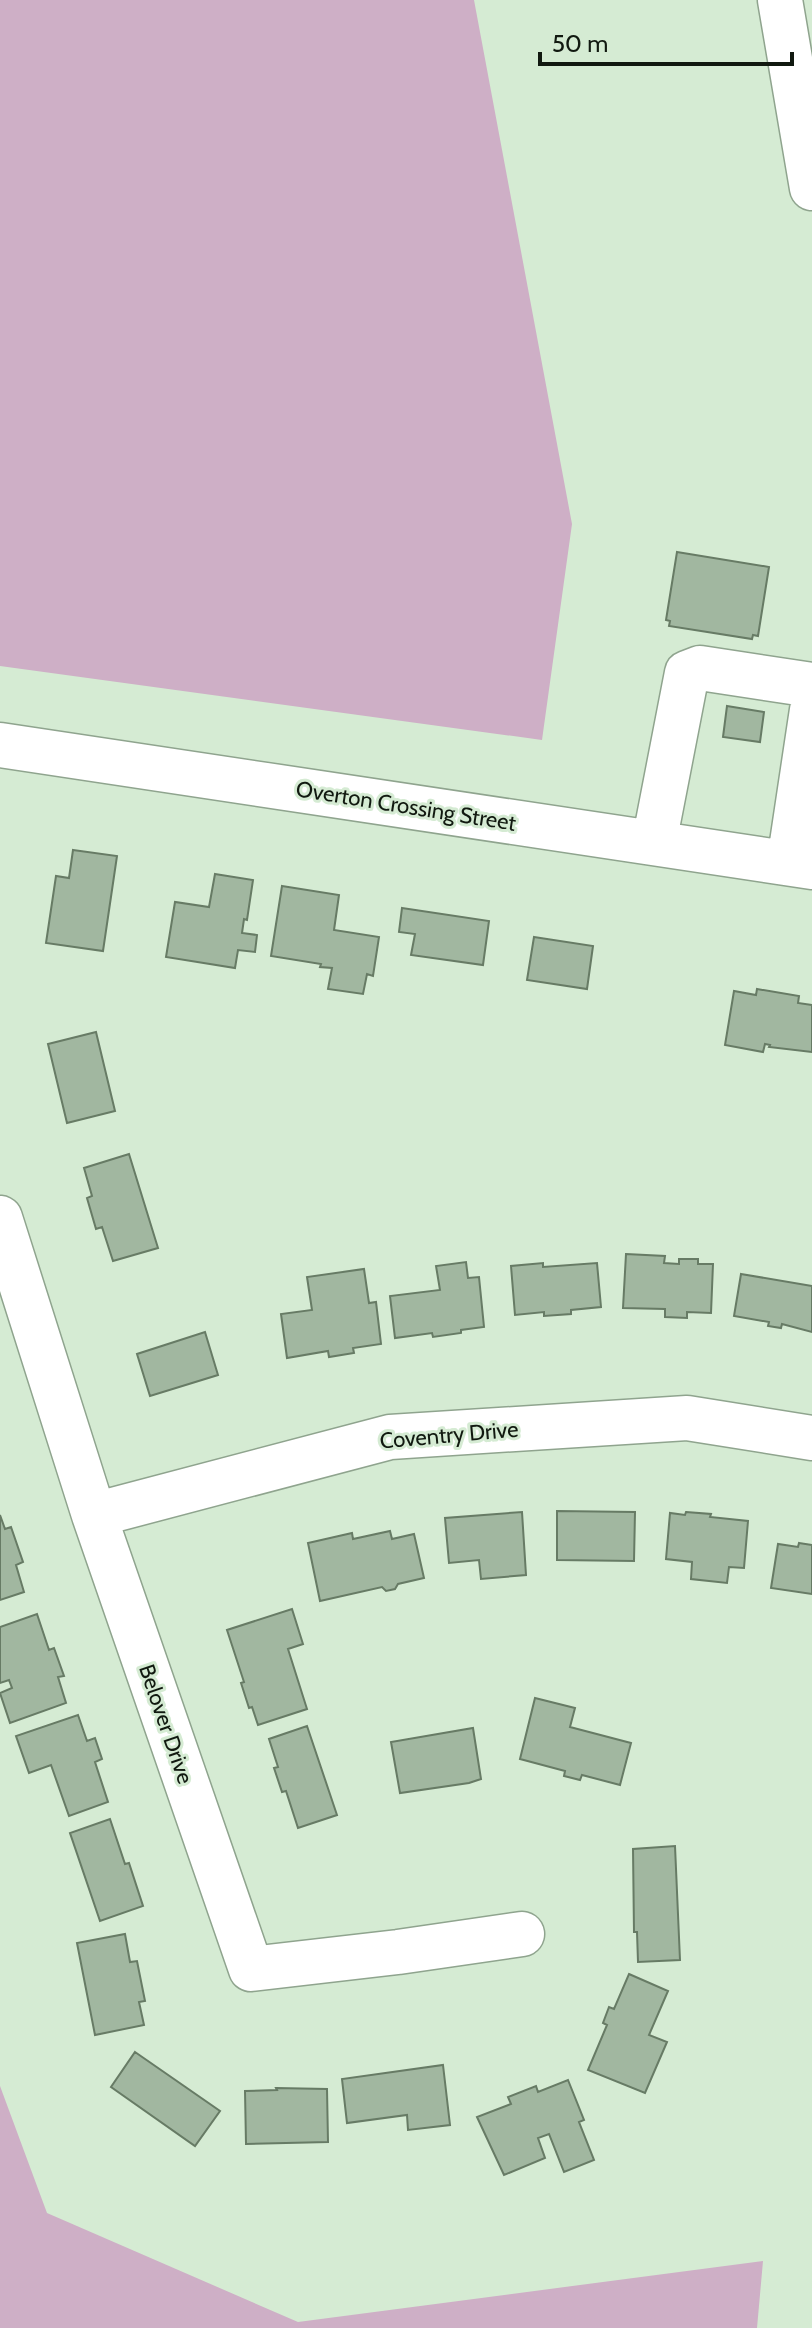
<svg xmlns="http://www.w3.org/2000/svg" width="812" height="2328" viewBox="0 0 812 2328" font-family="Cabin,sans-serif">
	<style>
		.green { fill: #ceafc6 }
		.building { fill: #a1b7a0; stroke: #677b65; stroke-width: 2 }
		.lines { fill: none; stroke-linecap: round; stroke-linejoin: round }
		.minor-casing { stroke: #8fa48e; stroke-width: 47 }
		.minor { stroke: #fff; stroke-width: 44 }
		.labels { text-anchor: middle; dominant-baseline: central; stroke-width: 6; stroke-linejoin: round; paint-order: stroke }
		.street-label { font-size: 22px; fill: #111910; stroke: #d5ebd3 }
	</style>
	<rect width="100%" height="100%" fill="#d5ebd3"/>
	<path class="green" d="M0 0H474L572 524 542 740 0 666Z
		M0 2086 47 2213 298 2322 763 2261 757 2328H0Z"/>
	<path class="building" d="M677 552 769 567 758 636 753 635 752 639 669 626 670 621 666 620Z
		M727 706 764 712 760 742 723 737Z
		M73 850 117 856 103 951 46 943 56 876 69 878Z
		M215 874 253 880 247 920 244 919 242 933 257 935 255 952 238 950 235 968 166 957 175 902 209 907Z
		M282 886 339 895 334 930 379 937 373 976 367 974 363 994 328 989 332 968 320 967 321 964 271 956Z
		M402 908 489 921 483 965 411 955 415 934 399 932Z
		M534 937 593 946 587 989 527 980Z
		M757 989 799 996 798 1003 812 1005V1052L769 1047 770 1045 765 1044 763 1052 725 1045 734 991 756 995Z
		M96 1032 115 1111 67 1123 48 1044Z
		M129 1154 158 1248 113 1261 102 1227 96 1229 87 1198 92 1196 84 1168Z
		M626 1254 665 1256 664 1263 679 1264V1259H698V1264H713L711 1313 687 1312V1318L665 1317V1309L623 1308Z
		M466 1262 468 1278 479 1277 484 1327 461 1330V1333L433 1337 432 1333 395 1338 390 1296 440 1290 436 1266Z
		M543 1263V1267L597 1263 601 1307 571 1310V1314L544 1316V1312L515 1315 511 1266Z
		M364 1269 369 1303 376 1302 381 1344 353 1348 354 1353 329 1357 328 1351 287 1358 281 1314 312 1310 307 1277Z
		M741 1274 812 1286V1332L782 1324 781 1328 768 1326 769 1322 734 1316Z
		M205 1332 218 1375 150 1396 137 1354Z
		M557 1511 635 1512 634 1561 557 1560Z
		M522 1512 526 1575 481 1579 479 1560 449 1563 445 1518Z
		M686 1512 711 1514 710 1517 748 1521 744 1568 729 1567 727 1583 691 1579 692 1562 666 1559 670 1513 685 1515Z
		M0 1515 5 1529 11 1527 23 1562 16 1565 24 1592 0 1600Z
		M390 1531 392 1539 414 1534 424 1578 398 1584 395 1589 386 1591 382 1587 320 1601 308 1543 352 1533 353 1539Z
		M799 1543 812 1545V1594L771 1588 778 1544 798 1547Z
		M292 1609 303 1644 288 1649 307 1709 258 1725 252 1707 249 1708 241 1683 244 1682 227 1630Z
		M37 1614 49 1650 54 1648 64 1676 58 1677 66 1703 10 1723 0 1693 12 1688 9 1680 0 1683V1627Z
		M535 1698 575 1708 570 1727 631 1743 620 1785 582 1775 580 1780 564 1776 565 1771 520 1759Z
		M78 1715 87 1741 95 1738 102 1759 95 1762 108 1802 69 1816 51 1765 29 1773 16 1736Z
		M307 1726 337 1815 298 1828 286 1791 282 1792 274 1768 278 1767 269 1739Z
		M473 1728 481 1779 469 1783 400 1793 391 1742Z
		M110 1819 125 1864 129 1863 143 1906 100 1921 70 1833Z
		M675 1846 680 1960 638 1962 637 1932H634L633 1849Z
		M125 1934 130 1962 137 1961 145 2001 139 2002 144 2025 95 2035 77 1943Z
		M629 1974 668 1991 649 2035 667 2042 645 2093 588 2070 607 2025 603 2023 609 2007 614 2009Z
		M135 2052 220 2111 195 2146 111 2087Z
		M443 2065 450 2125 408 2130 407 2115 347 2123 342 2079Z
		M568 2080 584 2120 579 2122 594 2160 564 2172 549 2134 538 2138 545 2158 504 2175 477 2117 511 2104 508 2097 536 2086 538 2092Z
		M276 2088 327 2089 328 2142 246 2144 245 2091 277 2090Z"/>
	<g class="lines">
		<defs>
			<path id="minor" d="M780 0 812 188
				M0 745 812 867
				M654 843 687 673 700 668 812 685
				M789 863 812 710
				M0 1218 94 1515 251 1969 398 1952 522 1934
				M94 1515 390 1437 687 1418 812 1438"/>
		</defs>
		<use href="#minor" class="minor-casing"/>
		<use href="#minor" class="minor"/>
	</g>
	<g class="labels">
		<g class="street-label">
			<text transform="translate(406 806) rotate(9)">Overton Crossing Street</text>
			<text transform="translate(449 1435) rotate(-5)">Coventry Drive</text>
			<text transform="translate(166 1724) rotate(71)">Belover Drive</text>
		</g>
	</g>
	<path d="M540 52v12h252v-12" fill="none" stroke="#111910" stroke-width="4"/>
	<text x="552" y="52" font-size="24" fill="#111910" stroke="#d5ebd3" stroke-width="6" paint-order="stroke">50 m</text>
</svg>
